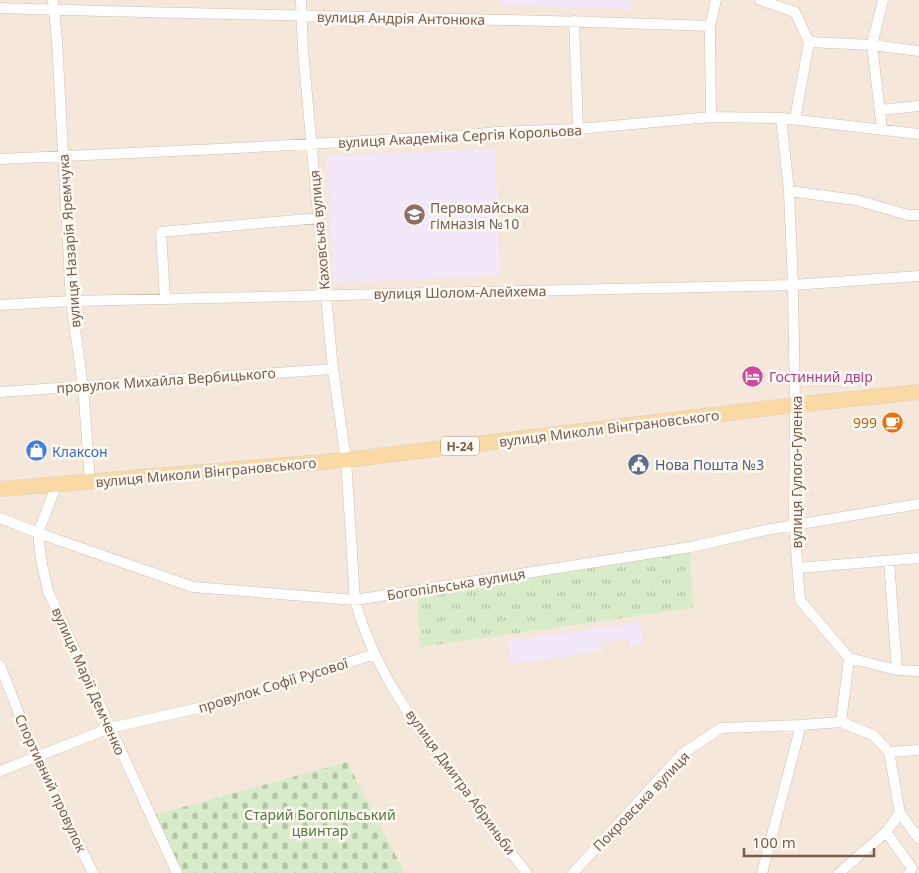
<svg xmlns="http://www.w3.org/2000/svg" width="919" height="873" viewBox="0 0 919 873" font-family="'Noto Sans',sans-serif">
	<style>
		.residential { fill: #f5e8da }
		.education { fill: #f3e8fa }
		.grass { fill: url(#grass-tufts) }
		.cemetery { fill: url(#cemetery-stones) }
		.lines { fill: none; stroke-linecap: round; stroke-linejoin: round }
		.minor-casing { stroke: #d1beb0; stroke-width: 11 }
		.primary-casing { stroke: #dad1cd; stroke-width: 16 }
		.minor { stroke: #fff; stroke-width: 10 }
		.primary { stroke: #fbd9a5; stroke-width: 15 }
		.labels { text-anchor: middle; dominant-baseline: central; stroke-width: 5; stroke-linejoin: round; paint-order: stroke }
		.shield { fill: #fffaf3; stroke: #a28b7f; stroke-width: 1 }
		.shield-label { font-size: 12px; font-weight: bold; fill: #7a5c4d }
		.street-label { font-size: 14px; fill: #7a5c4d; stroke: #fffaf3 }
		.education-label { font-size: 14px; fill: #785e54; stroke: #fffaf3; text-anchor: start }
		.hotel-label { font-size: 14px; fill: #b23c85; stroke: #fffaf3; text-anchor: start }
		.food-label { font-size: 14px; fill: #c56008; stroke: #fffaf3; text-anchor: end }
		.shop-label { font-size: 14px; fill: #366cbe; stroke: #fffaf3; text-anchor: start }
		.service-label { font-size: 14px; fill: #4e5e75; stroke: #fffaf3; text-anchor: start }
		.park-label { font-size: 14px; fill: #537a41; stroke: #fffaf3 }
	</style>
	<defs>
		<pattern id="grass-tufts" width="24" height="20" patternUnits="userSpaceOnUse" patternTransform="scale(1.25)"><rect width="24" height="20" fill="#d8ecc9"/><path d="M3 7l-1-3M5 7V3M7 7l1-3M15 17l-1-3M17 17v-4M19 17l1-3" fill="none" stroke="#b4c2a5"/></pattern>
		<pattern id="cemetery-stones" width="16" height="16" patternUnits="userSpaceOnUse" patternTransform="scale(1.25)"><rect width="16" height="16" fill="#d8ecc9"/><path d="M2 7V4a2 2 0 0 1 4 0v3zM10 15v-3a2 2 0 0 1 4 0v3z" fill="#b4c2a5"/></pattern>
	</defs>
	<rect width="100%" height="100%" fill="#fdf6ec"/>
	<path class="residential" d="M0 0H919V873H0Z"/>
	<path class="education" d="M499 0H632L631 9 499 5Z
		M495 149 500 275 333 283 327 156Z
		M640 622 644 645 630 647 628 638 601 642 602 651 511 664 508 641Z"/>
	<path class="grass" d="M690 549 693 608 420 647 417 593Z"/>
	<path class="cemetery" d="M347 762 405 873H177L151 816Z"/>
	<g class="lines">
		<defs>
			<path id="minor" d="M53 0 57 40 71 301 83 386 90 481
				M301 0 303 51 316 193 333 369 346 460 355 600C373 668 416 727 458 782 481 813 503 843 527 873
				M760 0 795 12 809 42 795 119
				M0 8C237 16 474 17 710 26
				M574 21 578 129
				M809 42 872 45 919 51
				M880 110 919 106
				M711 117 710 39V26L716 0
				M781 118 789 191 793 285 795 405 794 524 800 600 849 658
				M882 129 872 45 883 0
				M0 159 218 149 457 136 498 132 578 129 711 117 781 118 919 134
				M789 191 856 200 908 215H919
				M165 299 161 232 319 218
				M0 305 71 301 793 285 919 276
				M0 392 333 369
				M57 484 38 533 41 559 48 591 177 873
				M0 518 38 533 193 587 355 600 691 547 766 530 919 504
				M889 561 897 670
				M798 568 919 558
				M849 658 897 670 919 671
				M0 665 36 757 93 873
				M841 722 873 735 889 752
				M889 752 900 813 919 839
				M889 752 919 750
				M0 771 110 728 234 700 375 654
				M886 832 912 868 909 873
				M573 873 682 754 721 728 801 725 841 722 849 658
				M762 873 801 725
				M839 873 886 832 900 813"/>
			<path id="primary" d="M0 489 346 460 795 405 919 392"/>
		</defs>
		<use href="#minor" class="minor-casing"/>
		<use href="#primary" class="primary-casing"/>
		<use href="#minor" class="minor"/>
		<use href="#primary" class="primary"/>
	</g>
	<defs>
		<symbol id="school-disc" viewBox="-11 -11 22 22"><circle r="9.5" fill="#8d6e63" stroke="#fffaf3"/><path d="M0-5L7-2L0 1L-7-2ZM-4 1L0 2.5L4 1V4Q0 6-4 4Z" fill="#fff"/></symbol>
		<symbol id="hotel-disc" viewBox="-11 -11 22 22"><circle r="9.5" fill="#d1479c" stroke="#fffaf3"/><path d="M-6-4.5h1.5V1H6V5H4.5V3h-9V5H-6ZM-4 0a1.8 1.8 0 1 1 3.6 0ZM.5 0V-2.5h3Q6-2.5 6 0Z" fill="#fff"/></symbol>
		<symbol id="cafe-disc" viewBox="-11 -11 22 22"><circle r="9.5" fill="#e8710a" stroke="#fffaf3"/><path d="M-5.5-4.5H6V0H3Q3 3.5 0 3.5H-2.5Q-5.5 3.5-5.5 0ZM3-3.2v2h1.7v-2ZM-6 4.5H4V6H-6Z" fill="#fff"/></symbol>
		<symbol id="shop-disc" viewBox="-11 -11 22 22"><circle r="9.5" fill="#3f7fe0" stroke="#fffaf3"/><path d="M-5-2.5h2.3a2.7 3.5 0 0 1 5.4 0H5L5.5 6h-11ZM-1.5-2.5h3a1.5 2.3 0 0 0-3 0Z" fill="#fff"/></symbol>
		<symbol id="civic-disc" viewBox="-11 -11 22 22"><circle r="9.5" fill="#5c6f8a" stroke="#fffaf3"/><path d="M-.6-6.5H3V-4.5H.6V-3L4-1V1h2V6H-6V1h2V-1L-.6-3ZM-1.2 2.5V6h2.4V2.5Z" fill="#fff"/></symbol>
	</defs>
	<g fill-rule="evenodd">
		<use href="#school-disc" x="402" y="202" width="25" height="25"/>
		<use href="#hotel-disc" x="740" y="364" width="25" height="25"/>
		<use href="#cafe-disc" x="880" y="410" width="25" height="25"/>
		<use href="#shop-disc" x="24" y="438" width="25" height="25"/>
		<use href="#civic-disc" x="626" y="452" width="25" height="25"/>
	</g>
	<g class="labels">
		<rect class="shield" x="441" y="436.5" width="38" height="19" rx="4"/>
		<g class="shield-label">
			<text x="460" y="446">Н-24</text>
		</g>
		<g class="street-label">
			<text transform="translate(401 18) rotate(1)">вулиця Андрія Антонюка</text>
			<text transform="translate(460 136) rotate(-3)">вулиця Академіка Сергія Корольова</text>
			<text transform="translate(319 230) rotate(-95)">Каховська вулиця</text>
			<text transform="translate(69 241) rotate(-94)">вулиця Назарія Яремчука</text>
			<text transform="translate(460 292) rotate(-1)">вулиця Шолом-Алейхема</text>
			<text transform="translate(166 380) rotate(-4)">провулок Михайла Вербицького</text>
			<text transform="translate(609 428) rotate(-7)">вулиця Миколи Вінграновського</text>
			<text transform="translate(206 472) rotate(-5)">вулиця Миколи Вінграновського</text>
			<text transform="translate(796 472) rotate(-90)">вулиця Гулого-Гуленка</text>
			<text transform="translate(456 584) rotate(-9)">Богопільська вулиця</text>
			<text transform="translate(89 681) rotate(66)">вулиця Марії Демченко</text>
			<text transform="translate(273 685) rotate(-17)">провулок Софії Русової</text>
			<text transform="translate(461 782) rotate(54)">вулиця Дмитра Абриньби</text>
			<text transform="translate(51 783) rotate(65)">Спортивний провулок</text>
			<text transform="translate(641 801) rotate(-46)">Покровська вулиця</text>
		</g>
		<g class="education-label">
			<text x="430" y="207">Первомайська<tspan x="430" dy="16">гімназія №10</tspan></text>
		</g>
		<g class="hotel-label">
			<text x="769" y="376">Гостинний двір</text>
		</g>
		<g class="food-label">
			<text x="877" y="422">999</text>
		</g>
		<g class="shop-label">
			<text x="52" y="451">Клаксон</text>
		</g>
		<g class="service-label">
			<text x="655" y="464">Нова Пошта №3</text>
		</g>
		<g class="park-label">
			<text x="320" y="814">Старий Богопільський<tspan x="320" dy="16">цвинтар</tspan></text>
		</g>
	</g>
	<path d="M744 848v8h130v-8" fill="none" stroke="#7a5c4d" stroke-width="2.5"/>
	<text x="752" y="848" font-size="15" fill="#7a5c4d" stroke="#fffaf3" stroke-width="4" paint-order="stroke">100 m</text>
</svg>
